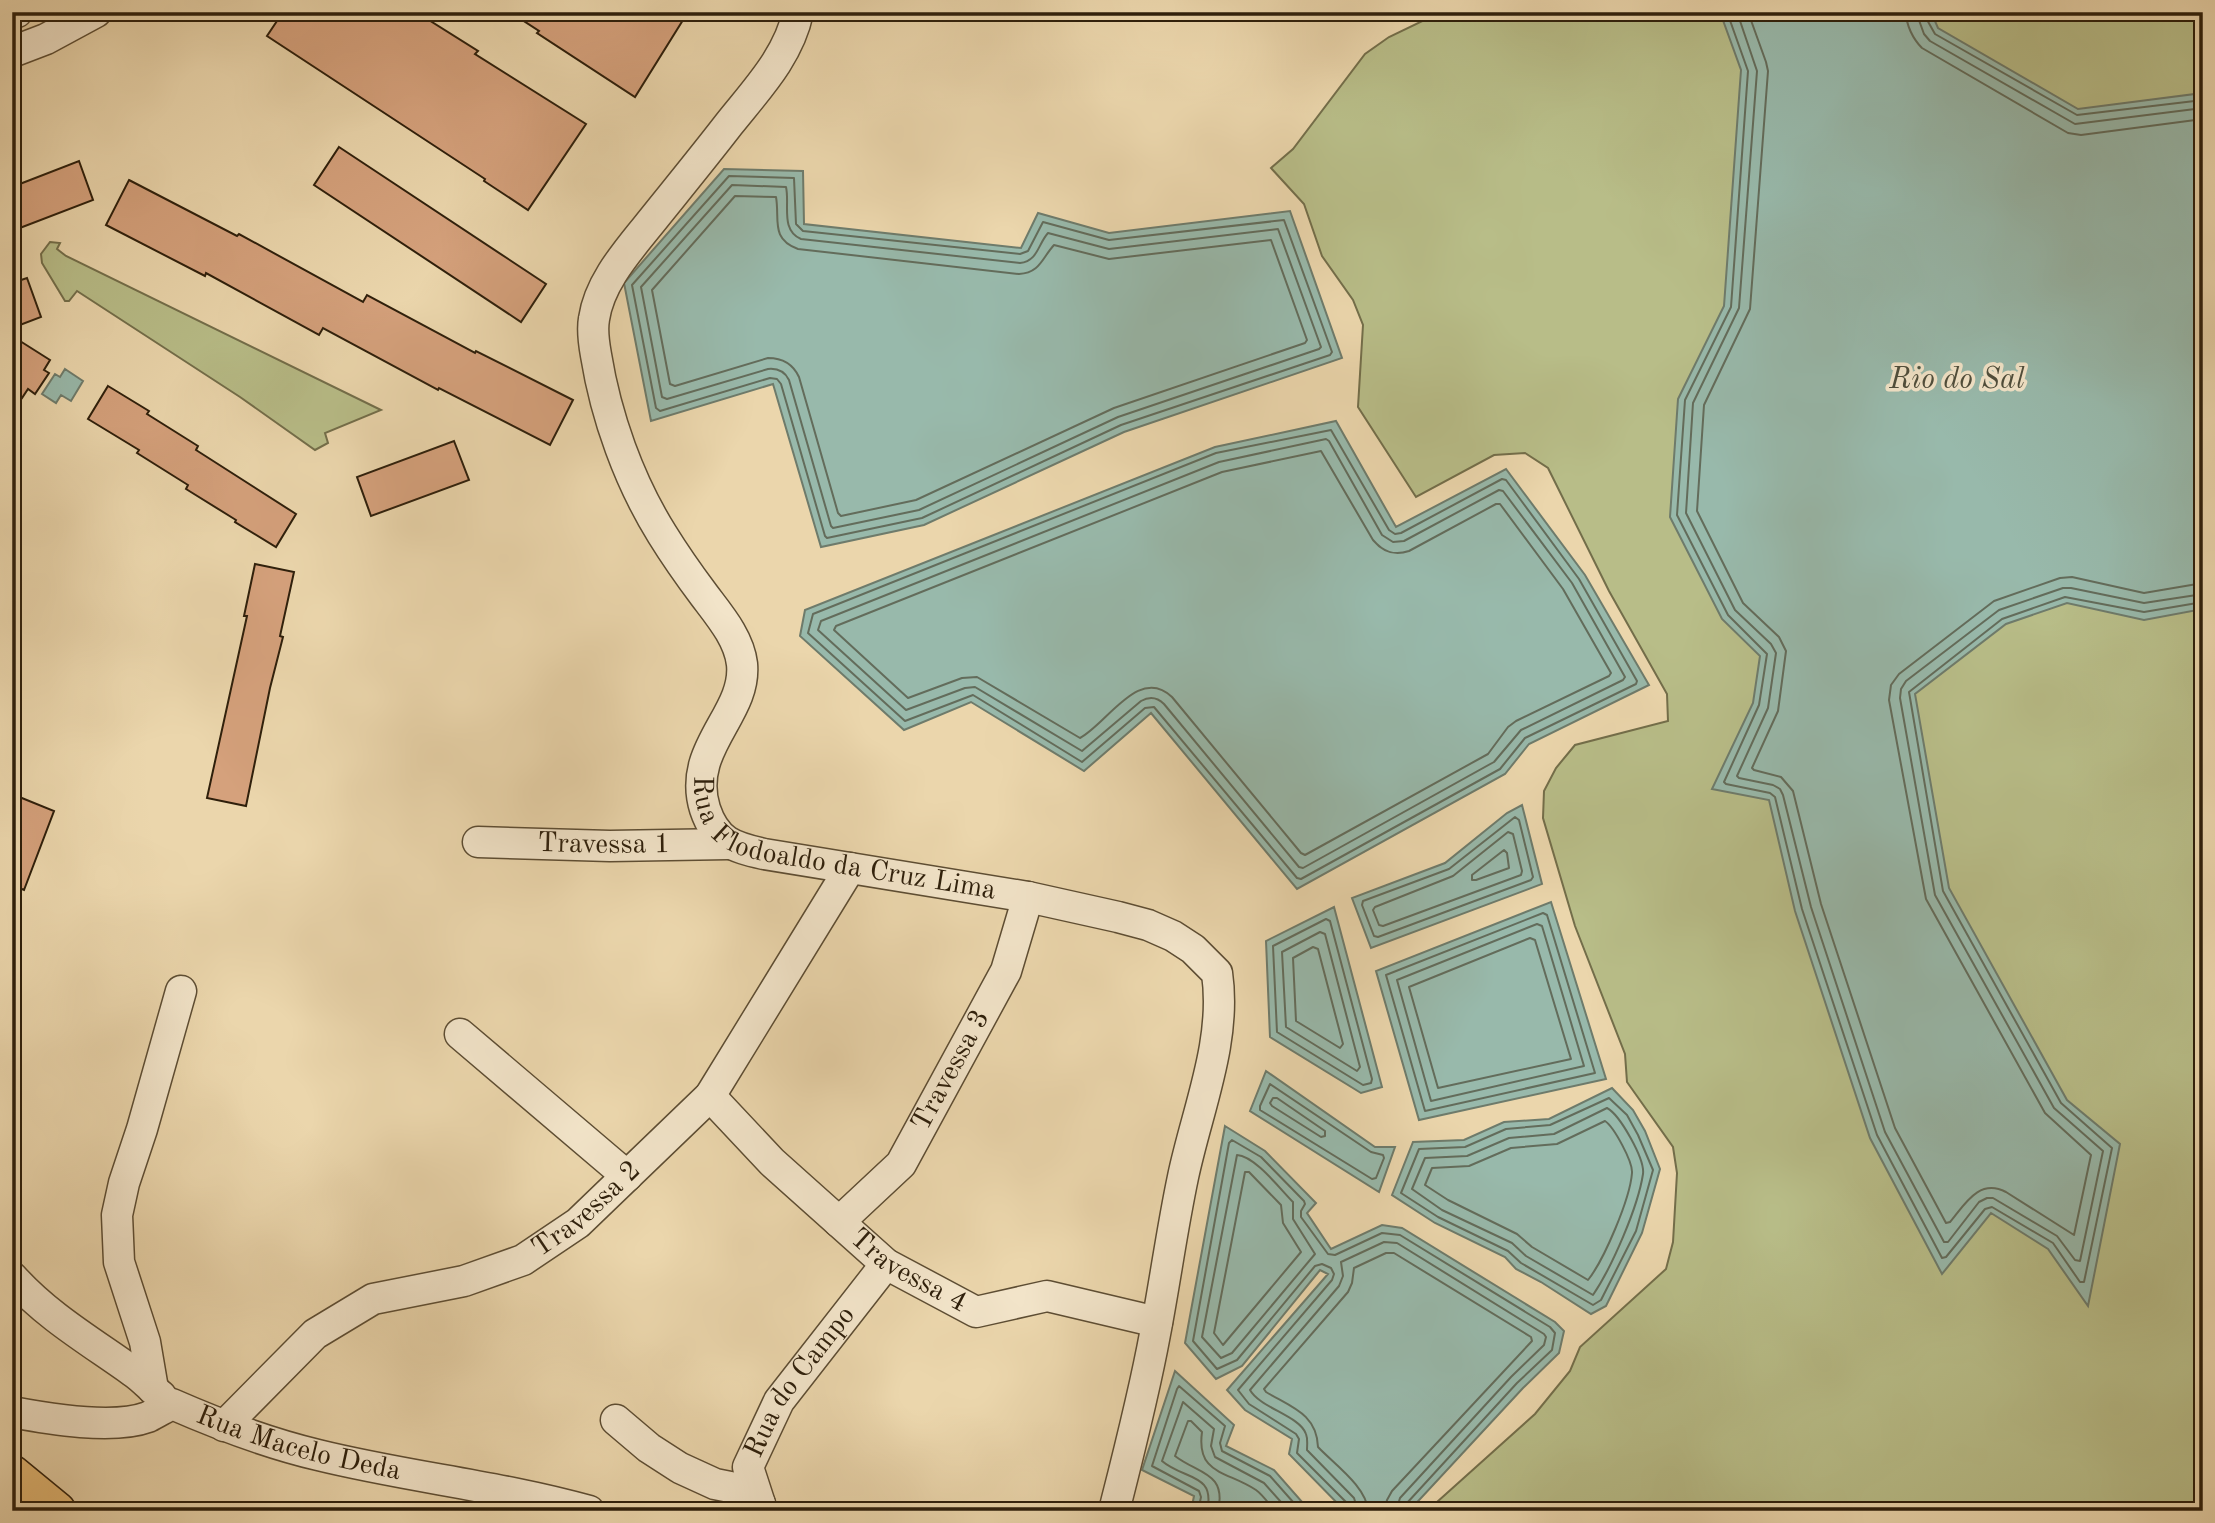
<svg xmlns="http://www.w3.org/2000/svg" width="2215" height="1523" viewBox="0 0 2215 1523" font-family="'Old Standard TT',serif">
	<style>
		.green { fill: #b8bd88; stroke: #736e4a; stroke-width: 2 }
		.water { fill: #98b9ab; stroke: #6e7b6b; stroke-width: 2 }
		.lines { fill: none; stroke-linecap: round; stroke-linejoin: round }
		.shore { stroke: #636c5b; stroke-width: 2 }
		.building { fill: #d5a17c; stroke: #2e1f0b; stroke-width: 2 }
		.minor-casing { stroke: #5d4d33; stroke-width: 33 }
		.major-casing { stroke: #2e1f0b; stroke-width: 40 }
		.minor { stroke: #f2e4c9; stroke-width: 30 }
		.major { stroke: #e6bb76; stroke-width: 37 }
		.labels { text-anchor: middle; dominant-baseline: central; stroke-width: 7; stroke-linejoin: round; paint-order: stroke }
		.street-label { font-size: 28px; fill: #2e1f0b; stroke: #f2e4c9 }
		.water-label { font-size: 30px; font-style: italic; fill: #4e4d3b; stroke: #f2e4c9 }
	</style>
	<rect width="100%" height="100%" fill="#ebd6ac"/>
	<filter id="stains"><feTurbulence type="fractalNoise" baseFrequency=".00286" numOctaves="4"/><feColorMatrix values="0 0 0 0 .2 0 0 0 0 .09 0 0 0 0 .02 0 0 0 .5 -.17"/></filter>
	<radialGradient id="worn" r=".72"><stop offset=".6" stop-color="#630" stop-opacity="0"/><stop offset="1" stop-color="#630" stop-opacity=".3"/></radialGradient>
	<path class="green" d="M1441 12H2203V1511H1427L1535 1414 1570 1371 1580 1347 1666 1269 1673 1242 1677 1173 1673 1147 1627 1082 1625 1054 1575 926 1543 818 1544 791 1556 768 1575 745 1668 721 1667 694 1609 591 1548 468 1525 453 1494 455 1416 497 1358 407 1363 325 1353 300 1322 256 1304 204 1271 168 1293 149 1365 54 1389 37Z
		M50 242 60 243 57 249 66 256 381 410 325 433 328 443 315 450 240 397 77 291 69 301H65L42 263 41 254Z"/>
	<path class="water" d="M1720 12H1931L1938 28 2078 109 2203 93V609L2144 620 2067 603 2006 624 1915 694 1949 888 2067 1100 2120 1144 2088 1306 2048 1249 1991 1213 1942 1274 1870 1138 1795 911 1769 800 1712 789 1753 703 1760 656 1722 619 1670 517 1678 399 1724 306 1741 70Z
		M724 169 803 171 804 224 1021 248 1038 213 1109 233 1290 211 1342 358 1124 432 924 525 821 547 773 384 651 421 624 283Z
		M65 369 83 381 71 401 61 395 56 403 42 394 55 374 60 377Z
		M1336 421 1396 527 1506 469 1585 575 1649 685 1529 744 1505 774 1297 889 1151 713 1084 771 971 702 904 730 800 636 805 610 1215 447Z
		M1522 805 1542 884 1371 948 1352 898 1445 863 1507 813Z
		M1551 902 1606 1079 1419 1120 1376 971Z
		M1334 907 1382 1087 1361 1093 1270 1037 1266 941Z
		M1266 1071 1375 1147H1395L1379 1192 1250 1111Z
		M1612 1088 1633 1110 1645 1131 1660 1169 1642 1233 1606 1306 1591 1314 1541 1282 1516 1269 1505 1257 1435 1223 1392 1195 1413 1142 1464 1140 1504 1122 1549 1119Z
		M1225 1126 1265 1151 1316 1203 1307 1213 1331 1249 1382 1225 1402 1228 1555 1322 1564 1331 1559 1353 1523 1388 1409 1511H1345L1289 1454 1292 1439 1245 1410 1227 1390 1328 1274 1320 1270 1242 1366 1216 1379 1185 1343Z
		M1175 1371 1234 1425 1226 1446 1274 1470 1310 1511H1191L1194 1496 1142 1470Z"/>
	<g class="lines">
		<path class="shore" d="M1727 12 1748 71 1731 307 1685 400 1677 515 1728 615 1767 654 1759 705 1724 782 1726 784 1770 793 1775 797 1802 909 1877 1135 1942 1258 1946 1257 1985 1209 1992 1207 2053 1243 2080 1282H2084L2112 1148 2061 1103 1943 891 1909 692 2002 619 2065 597 2144 612 2203 602
			M1737 12 1757 71 1739 308 1693 403 1686 513 1735 610 1771 644 1776 653 1768 708 1737 776 1739 778 1773 785 1780 789 1783 795 1811 907 1885 1132 1944 1242H1948L1979 1202 1987 1198H1993L2057 1236 2075 1260 2080 1261 2103 1151 2054 1108 1935 895 1900 698 1901 689 1906 681 1999 610 2063 588H2071L2144 603 2203 594
			M1748 12 1766 62 1768 71 1750 309 1704 405 1697 511 1743 603 1779 637 1786 651 1778 711 1752 768 1754 770 1781 777 1793 791 1821 904 1895 1128 1946 1223 1950 1222C1965 1204 1979 1178 2006 1192L2074 1235 2091 1155 2045 1113 1926 899 1889 700 1891 685 1899 674 1994 601 2060 578 2072 577 2144 593 2203 583
			M1906 12C1906 25 1913 39 1922 48L2068 133 2081 135 2203 119
			M1916 12 1924 34 1930 41 2075 124 2203 108
			M1925 12 1926 18 1935 34 2077 115 2203 100
			M729 176 794 178 796 224 803 231 1020 254 1028 251 1043 222 1109 240 1284 220 1332 352 1330 355 1121 425 922 518 827 538 825 536 781 384 777 379 770 378 660 411 656 408 632 285Z
			M732 185 786 187C790 204 780 230 801 239L1020 263C1038 261 1038 244 1048 233L1109 249 1278 229 1321 347 1319 349 1118 417 919 510 833 528 831 526 789 380C785 372 778 368 768 369L667 399 662 397 641 287Z
			M735 196 776 197C780 219 770 239 798 249L1019 274C1040 273 1042 258 1054 245L1109 259 1271 240 1307 340 1305 343 1114 408 916 500 841 516 838 513 799 377C793 364 783 358 768 358L675 386 670 384 652 290Z
			M1331 430 1389 530 1395 534 1401 533 1502 479 1506 480 1579 579 1637 681 1636 684 1525 738 1500 769 1301 879 1297 878 1154 707 1145 708 1082 762 973 695 905 721 808 633 813 614 1216 453Z
			M1326 439 1329 441 1382 535 1393 542 1404 541 1499 490 1503 491 1572 583 1625 677 1623 680 1521 730 1494 762 1303 868 1299 867 1164 704C1157 697 1150 696 1141 701L1082 751 975 687 965 688 906 710 818 630 821 621 1219 462Z
			M1321 451 1373 540C1383 552 1394 556 1409 551L1496 504H1500L1563 589 1611 673 1609 676 1516 721 1508 727 1488 754 1305 855 1301 853 1172 697C1139 665 1107 724 1080 738L977 677 962 678 908 698 834 630 836 626 1222 472Z
			M1515 817 1519 820 1533 877 1531 880 1378 937 1374 936 1362 905 1363 901 1449 869Z
			M1508 832 1513 834 1522 871 1521 875 1383 926 1379 925 1373 910 1375 907 1453 876Z
			M1504 850 1507 853 1509 868 1476 880H1472V875Z
			M1543 913 1547 915 1595 1073 1425 1111 1386 975Z
			M1326 919 1330 921 1372 1079 1371 1083 1363 1085 1277 1032 1273 946Z
			M1537 924 1542 926 1584 1066 1431 1101 1397 980Z
			M1320 932 1325 934 1360 1067 1357 1071 1286 1027 1282 952Z
			M1530 938 1535 940 1571 1059 1438 1088 1409 987Z
			M1313 947 1318 949 1343 1044 1340 1048 1296 1021 1293 958Z
			M1270 1084 1371 1152 1383 1155 1384 1158 1376 1178 1372 1179 1260 1110V1106Z
			M1273 1098H1277L1325 1131V1136L1321 1137 1272 1106 1270 1103Z
			M1609 1098 1627 1115 1638 1135 1653 1170 1636 1231 1601 1300 1593 1305 1521 1263 1508 1251 1438 1217 1401 1193 1419 1149 1465 1147 1506 1129 1550 1125Z
			M1607 1108C1620 1115 1645 1159 1643 1174 1638 1207 1612 1267 1593 1295L1526 1256 1512 1243 1442 1210 1412 1189 1425 1158 1467 1156 1509 1138 1554 1134Z
			M1605 1121C1614 1127 1633 1162 1632 1173 1630 1199 1604 1260 1588 1280L1532 1247 1517 1234 1448 1200 1425 1185 1432 1168 1469 1166 1511 1148 1557 1144Z
			M1237 1155C1255 1156 1280 1189 1293 1202V1219L1315 1254 1232 1353 1221 1358 1202 1337Z
			M1245 1172H1249L1281 1205 1283 1223 1301 1252 1223 1345 1214 1333Z
			M1198 1511 1201 1497 1199 1491 1152 1466 1177 1389 1179 1386 1225 1426 1220 1443 1222 1451 1270 1476 1301 1511
			M1207 1511C1216 1473 1184 1480 1162 1461L1183 1402 1214 1429 1211 1446 1215 1457 1264 1483 1289 1511
			M1218 1511C1227 1472 1198 1474 1175 1456L1188 1421H1191L1202 1432C1196 1475 1228 1471 1256 1490 1263 1495 1269 1504 1275 1511
			M1349 1511 1347 1503 1297 1453 1299 1439 1296 1434 1249 1404 1238 1390 1332 1280 1334 1274 1331 1268 1322 1264 1315 1266 1237 1360 1217 1369 1193 1341 1229 1143 1232 1140 1261 1157 1304 1201 1305 1204 1301 1211V1217L1328 1254 1335 1255 1382 1233 1400 1235 1550 1327 1555 1333 1552 1350 1517 1383 1407 1503 1405 1511
			M1358 1511 1354 1498 1307 1450C1307 1445 1308 1439 1306 1434 1300 1416 1260 1408 1250 1390L1339 1286 1343 1276 1341 1262 1384 1242 1397 1243 1544 1334 1546 1337 1544 1345 1511 1377 1400 1498 1396 1511
			M1368 1511C1367 1487 1334 1464 1318 1447 1317 1414 1291 1407 1266 1392L1264 1389 1348 1292 1352 1283 1354 1268 1386 1253H1394L1531 1337 1532 1341 1392 1491 1387 1500 1385 1511"/>
	</g>
	<path class="building" d="M283 12H416L478 51 475 54 586 124 528 210 484 181 485 179 267 36Z
		M510 12H688L635 97 537 33 539 31Z
		M339 147 546 284 521 322 314 185Z
		M79 161 93 200 12 231V187Z
		M129 180 237 236 239 234 363 302 367 295 475 353 476 351 573 400 550 445 439 388 438 390 323 328 319 335 206 273 205 276 106 225Z
		M27 278 41 317 12 328V283Z
		M20 341 50 360 44 370 49 373 35 394 28 389 22 398 12 391V354Z
		M108 386 149 411 147 414 198 446 196 450 296 514 276 547 235 522 236 520 186 489 188 485 137 453 139 450 88 419Z
		M454 441 469 480 371 516 357 477Z
		M255 564 294 572 280 636 283 637 270 688 246 806 207 798 247 616H244Z
		M12 794 54 811 24 890 12 885Z"/>
	<g class="lines">
		<defs>
			<g id="minor">
				<path id="s1" d="M798 12C789 56 756 90 729 124 702 159 674 193 646 228 625 254 599 284 594 319 592 330 594 344 596 355 606 417 629 481 662 534 675 555 689 575 704 595 719 615 739 638 742 664 747 715 686 748 705 809 716 842 733 847 764 854L1028 897 1118 917 1148 925 1173 936 1193 949 1217 973C1227 1042 1197 1110 1183 1177 1172 1229 1165 1282 1155 1334 1144 1394 1129 1452 1114 1511"/>
				<path d="M12 14 17 12"/>
				<path d="M12 52 46 39 96 12"/>
				<path id="s2" d="M478 842 610 846 728 844"/>
				<path d="M460 1034 627 1176"/>
				<path id="s3" d="M710 1096 772 1162 886 1264 976 1312 1047 1296 1157 1322"/>
				<path id="s4" d="M839 1222 901 1164 1006 971 1028 897"/>
				<path d="M12 1277C47 1316 90 1341 132 1371 143 1378 151 1388 161 1396"/>
				<path d="M153 1389 145 1342 119 1262 117 1215 124 1183 142 1129 181 991"/>
				<path id="s5" d="M12 1412C49 1419 113 1430 148 1417 156 1413 164 1408 172 1404 220 1425 267 1443 318 1455 407 1477 500 1486 589 1511"/>
				<path d="M616 1420 649 1448 680 1468 715 1484 735 1488 760 1504"/>
				<path id="s6" d="M224 1426 315 1334 373 1299 464 1281 523 1260 578 1223 710 1096 850 868"/>
				<path id="s7" d="M756 1511 760 1504 748 1467 779 1401 886 1264"/>
			</g>
			<path id="major" d="M12 1474 57 1511"/>
		</defs>
		<use href="#minor" class="minor-casing"/>
		<use href="#major" class="major-casing"/>
		<use href="#minor" class="minor"/>
		<use href="#major" class="major"/>
	</g>
	<g class="labels">
		<g class="street-label">
			<text stroke="none"><textPath href="#s1" startOffset="1048">Rua Flodoaldo da Cruz Lima</textPath></text>
			<text stroke="none"><textPath href="#s2" startOffset="126">Travessa 1</textPath></text>
			<text stroke="none"><textPath href="#s4" startOffset="191">Travessa 3</textPath></text>
			<text stroke="none"><textPath href="#s6" startOffset="434">Travessa 2</textPath></text>
			<text stroke="none"><textPath href="#s3" startOffset="266">Travessa 4</textPath></text>
			<text stroke="none"><textPath href="#s7" startOffset="147">Rua do Campo</textPath></text>
			<text stroke="none"><textPath href="#s5" startOffset="298">Rua Macelo Deda</textPath></text>
		</g>
		<g class="water-label">
			<text x="1957" y="380">Rio do Sal</text>
		</g>
	</g>
	<rect width="2215" height="1523" fill="none" stroke="#ebd6ac" stroke-width="42"/>
	<rect x="14" y="14" width="2187" height="1495" fill="none" stroke="#2e1f0b" stroke-width="3.5"/>
	<rect x="21" y="21" width="2173" height="1481" fill="none" stroke="#2e1f0b" stroke-width="2"/>
	<rect width="100%" height="100%" filter="url(#stains)"/>
	<rect width="100%" height="100%" fill="url(#worn)"/>
</svg>
